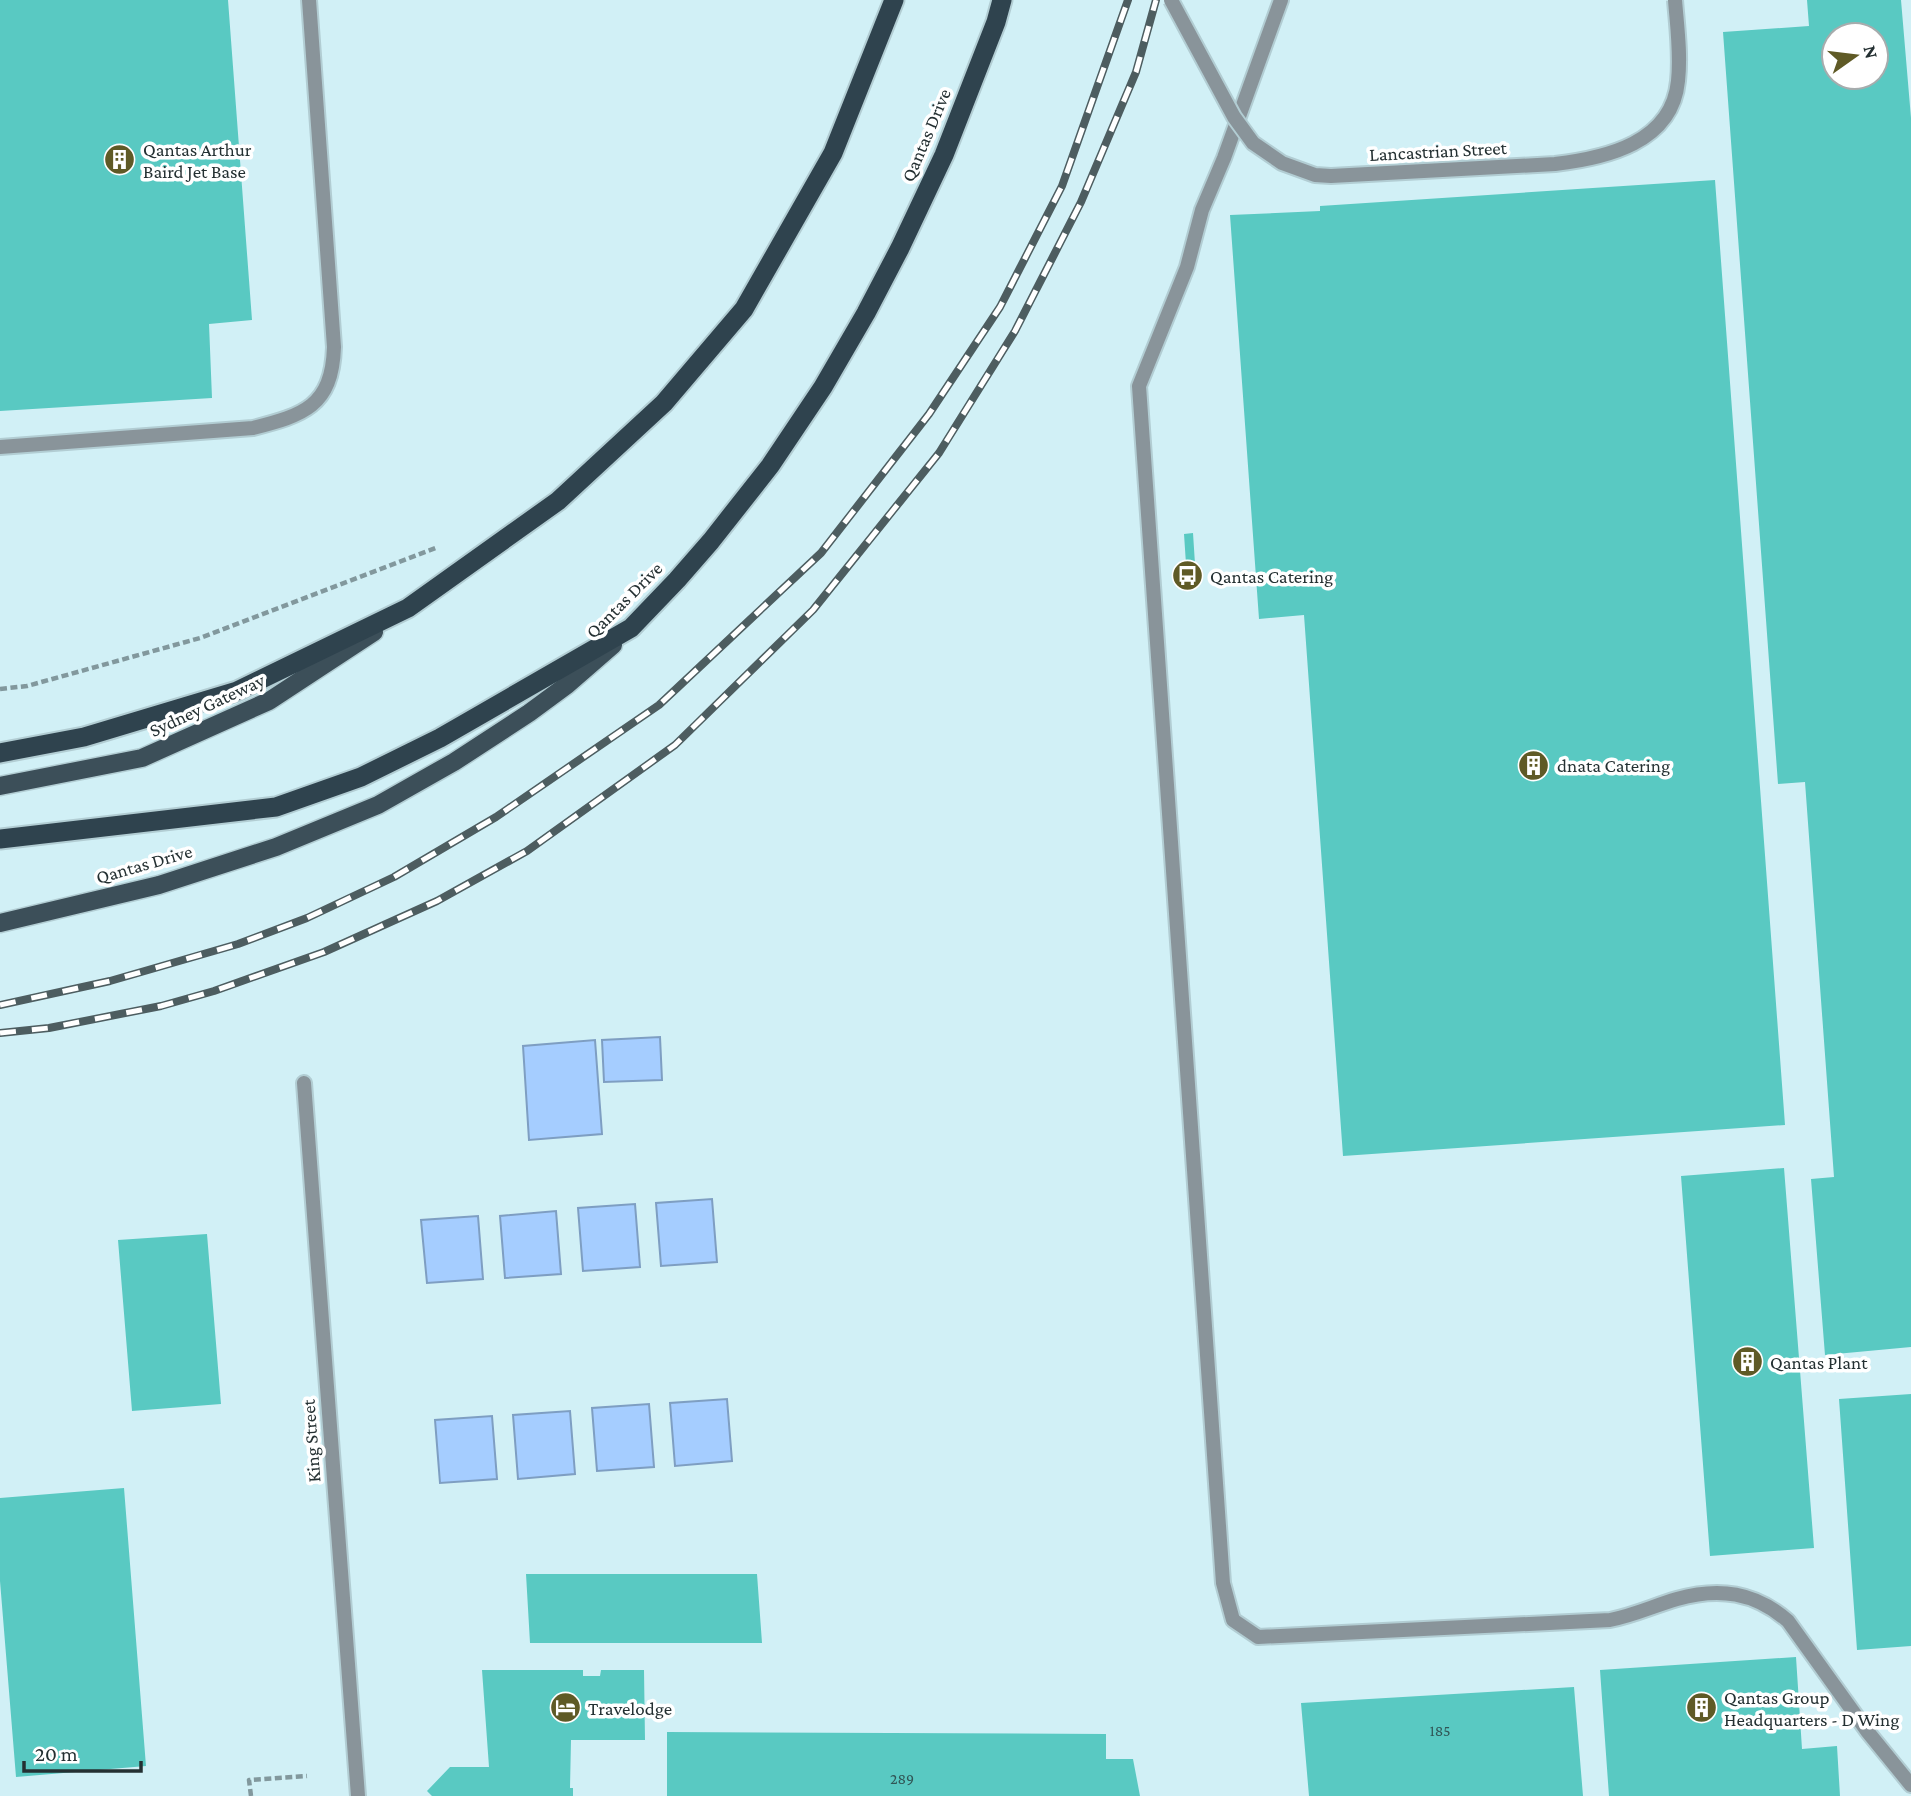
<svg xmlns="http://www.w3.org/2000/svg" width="1911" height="1796" viewBox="0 0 1911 1796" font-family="'Crimson Pro',serif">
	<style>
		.water { fill: #a5cdff; stroke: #7e9ec2; stroke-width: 2 }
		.building { fill: #59c9c2; fill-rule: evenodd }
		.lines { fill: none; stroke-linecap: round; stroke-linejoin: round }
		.service-casing { stroke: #b2cdd3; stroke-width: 18 }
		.minor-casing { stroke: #b2cdd3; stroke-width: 18 }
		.primary-casing { stroke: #b2cdd3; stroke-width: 21 }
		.trunk-casing { stroke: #b2cdd3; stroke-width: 23 }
		.path { stroke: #82989d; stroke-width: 4.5; stroke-dasharray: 7 3.5; stroke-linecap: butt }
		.service { stroke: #89949a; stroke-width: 14 }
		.minor { stroke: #89949a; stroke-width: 14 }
		.primary { stroke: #3c4f59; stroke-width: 18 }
		.trunk { stroke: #2f434e; stroke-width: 19 }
		.rail-casing { stroke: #4d5d60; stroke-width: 8 }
		.rail { stroke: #fff; stroke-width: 5; stroke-dasharray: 16; stroke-linecap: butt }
		.service-bridge-casing { stroke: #b2cdd3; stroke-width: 18; stroke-linecap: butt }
		.service-bridge { stroke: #89949a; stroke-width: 14 }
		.labels { text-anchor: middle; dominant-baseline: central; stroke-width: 7; stroke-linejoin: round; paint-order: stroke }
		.number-label { font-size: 16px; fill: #315656 }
		.street-label { font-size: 19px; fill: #243032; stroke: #fff }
		.poi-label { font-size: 19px; fill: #243032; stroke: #fff; text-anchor: start }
	</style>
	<rect width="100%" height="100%" fill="#d1f0f6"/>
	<path class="water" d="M660 1037 662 1080 604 1082 602 1040Z
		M595 1040 602 1134 529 1140 523 1046Z
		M712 1199 717 1262 661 1266 656 1203Z
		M635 1204 640 1267 583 1271 578 1208Z
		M556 1211 561 1274 505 1278 500 1216Z
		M478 1216 483 1279 427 1283 421 1220Z
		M727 1399 732 1461 675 1466 670 1403Z
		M649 1404 654 1467 597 1471 592 1408Z
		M570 1411 575 1474 518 1479 513 1415Z
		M492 1416 497 1479 440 1483 435 1420Z"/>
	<path class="building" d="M0 0H228L252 320 209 324 212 398 0 411Z
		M1807 0H1901L1911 118V1347L1825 1355 1811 1179 1834 1177 1805 782 1778 784 1723 32 1809 26ZM1834 35H1876V77H1834Z
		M1715 180 1785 1125 1343 1156 1304 615 1259 619 1230 215 1320 211V206Z
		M1193 533 1195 564H1186L1184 534Z
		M1784 1168 1814 1548 1710 1556 1681 1176Z
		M207 1234 221 1404 132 1411 118 1240Z
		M1911 1394V1646L1857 1650 1839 1399Z
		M124 1488 146 1766 16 1777 0 1581V1498Z
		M526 1574H757L762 1643H530Z
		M1796 1657 1802 1749 1837 1746 1840 1796H1609L1600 1670Z
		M482 1670H583V1676H600L601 1670H644L645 1740H571L570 1788H573V1796H432L427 1791 450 1767H489Z
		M1574 1687 1583 1796H1309L1301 1703Z
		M667 1732 1106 1734V1759H1133L1140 1796H667Z"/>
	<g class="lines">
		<defs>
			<path id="service" d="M1281 0 1224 158 1202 210 1187 267 1139 386 1223 1583 1233 1620 1258 1637 1610 1620C1635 1615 1653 1606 1677 1599 1719 1587 1755 1592 1788 1621L1867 1731 1911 1785
				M0 447 253 428C303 415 332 407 334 347L309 0"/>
			<path id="minor" d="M304 1083 358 1796"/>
			<path id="primary" d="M0 786 142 758 269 701 374 632
				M0 923 159 885 276 847 378 805 454 762 529 713 567 685 613 645"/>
			<path id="trunk" d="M0 753 84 737 237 691 408 608 558 501 664 403 744 309 833 153 894 0
				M0 839 276 807 361 777 440 738 631 628 677 580 711 541 770 466 823 387 866 313 900 248 944 155 996 22 1002 0"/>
		</defs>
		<use href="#service" class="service-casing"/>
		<use href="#minor" class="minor-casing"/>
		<use href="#primary" class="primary-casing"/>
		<use href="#trunk" class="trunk-casing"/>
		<path class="path" d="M0 689 27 686 200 638 438 547
			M251 1796 249 1780 307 1776"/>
		<use href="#service" class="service"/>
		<use href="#minor" class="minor"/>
		<use href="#primary" class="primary"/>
		<use href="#trunk" class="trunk"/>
		<defs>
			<path id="rail" d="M0 1005 110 981 238 944 307 918 394 877 496 817 659 705 821 553 929 414 1000 307 1062 186 1128 0
				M0 1033 49 1028 161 1006 214 991 324 952 437 901 527 851 675 745 813 610 939 453 1015 331 1081 202 1136 72 1156 0"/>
		</defs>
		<use href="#rail" class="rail-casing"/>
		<use href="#rail" class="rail"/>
		<defs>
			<path id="service-bridge" d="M1171 0 1234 117 1253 143 1282 163 1315 175 1331 176 1555 164C1606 158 1672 143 1678 81 1681 54 1677 26 1675 0"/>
		</defs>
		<use href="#service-bridge" class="service-bridge-casing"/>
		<use href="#service-bridge" class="service-bridge"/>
	</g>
	<defs>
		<symbol id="building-disc" viewBox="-11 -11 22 22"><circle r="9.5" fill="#5f5a26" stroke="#fff"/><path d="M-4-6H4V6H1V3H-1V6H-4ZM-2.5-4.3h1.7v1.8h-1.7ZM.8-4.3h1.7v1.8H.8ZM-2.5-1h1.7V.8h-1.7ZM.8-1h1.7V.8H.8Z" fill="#fff"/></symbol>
		<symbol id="bus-disc" viewBox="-11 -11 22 22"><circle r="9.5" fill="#5f5a26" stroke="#fff"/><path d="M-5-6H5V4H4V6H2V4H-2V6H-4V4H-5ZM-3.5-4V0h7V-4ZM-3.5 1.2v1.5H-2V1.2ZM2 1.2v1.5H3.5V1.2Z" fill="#fff"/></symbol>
		<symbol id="hotel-disc" viewBox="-11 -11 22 22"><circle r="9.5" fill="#5f5a26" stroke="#fff"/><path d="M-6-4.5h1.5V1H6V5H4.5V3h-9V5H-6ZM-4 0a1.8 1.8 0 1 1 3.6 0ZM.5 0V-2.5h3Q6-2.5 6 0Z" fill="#fff"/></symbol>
	</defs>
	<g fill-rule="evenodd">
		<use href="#building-disc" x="102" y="142" width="35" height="35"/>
		<use href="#bus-disc" x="1170" y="558" width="35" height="35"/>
		<use href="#building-disc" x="1516" y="748" width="35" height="35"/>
		<use href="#building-disc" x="1730" y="1344" width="35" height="35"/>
		<use href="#hotel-disc" x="548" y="1690" width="35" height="35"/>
		<use href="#building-disc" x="1684" y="1690" width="35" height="35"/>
	</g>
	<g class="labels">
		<g class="number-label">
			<text x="1440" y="1730">185</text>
			<text x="902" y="1778">289</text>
		</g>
		<g class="street-label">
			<text transform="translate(926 135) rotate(-67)">Qantas Drive</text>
			<text transform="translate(1438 151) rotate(-3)">Lancastrian Street</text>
			<text transform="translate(624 600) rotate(-45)">Qantas Drive</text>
			<text transform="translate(207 705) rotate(-25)">Sydney Gateway</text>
			<text transform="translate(144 864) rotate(-16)">Qantas Drive</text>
			<text transform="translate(311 1441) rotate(-94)">King Street</text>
		</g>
		<g class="poi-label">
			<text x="143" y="149">Qantas Arthur<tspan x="143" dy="22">Baird Jet Base</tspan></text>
			<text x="1210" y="576">Qantas Catering</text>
			<text x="1557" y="765">dnata Catering</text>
			<text x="1770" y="1362">Qantas Plant</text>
			<text x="1724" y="1697">Qantas Group<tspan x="1724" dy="22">Headquarters - D Wing</tspan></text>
			<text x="588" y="1708">Travelodge</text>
		</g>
	</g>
	<g transform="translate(1855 56) rotate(76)"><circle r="33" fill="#ffffff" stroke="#a7acad" stroke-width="2"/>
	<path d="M0-5L12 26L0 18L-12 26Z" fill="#5f5a26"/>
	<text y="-10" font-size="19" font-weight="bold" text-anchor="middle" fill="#243032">N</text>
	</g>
	<path d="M24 1761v10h117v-10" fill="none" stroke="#243032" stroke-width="3.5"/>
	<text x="35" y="1761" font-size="21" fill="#243032" stroke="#ffffff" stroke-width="5" paint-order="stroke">20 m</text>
</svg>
